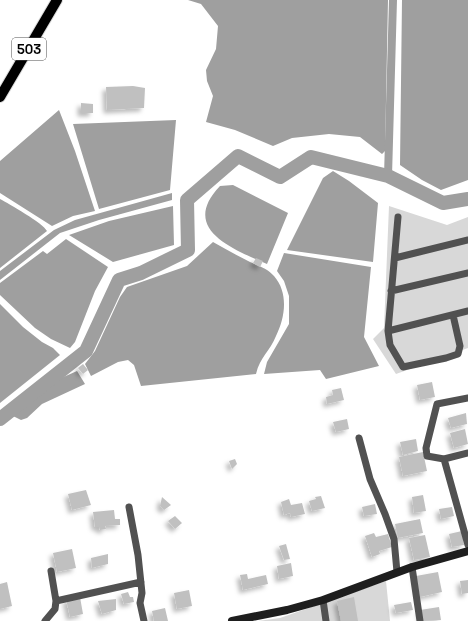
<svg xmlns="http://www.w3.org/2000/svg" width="468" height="621" viewBox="0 0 468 621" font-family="'Space Grotesk',sans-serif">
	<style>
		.green { fill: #d8d8d8 }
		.water { fill: #9f9f9f }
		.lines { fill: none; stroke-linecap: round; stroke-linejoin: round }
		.canal { stroke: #9f9f9f; stroke-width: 8 }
		.river { stroke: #9f9f9f; stroke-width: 14 }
		.building { fill: #c0c0c0; filter: url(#shadow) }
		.primary-casing { stroke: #dbdbdb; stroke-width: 12 }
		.street { stroke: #515151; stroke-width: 7 }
		.secondary { stroke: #1e1e1e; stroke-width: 8 }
		.primary { stroke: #000; stroke-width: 10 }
		.labels { text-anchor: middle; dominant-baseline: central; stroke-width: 4; stroke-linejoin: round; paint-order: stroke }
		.shield { fill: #fff; stroke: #4c4c4c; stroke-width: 1 }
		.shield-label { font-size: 13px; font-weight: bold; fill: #000 }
	</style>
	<defs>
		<filter id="shadow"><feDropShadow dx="-3.5" dy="3.5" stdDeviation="2" flood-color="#0004"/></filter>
	</defs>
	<rect width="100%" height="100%" fill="#fff"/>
	<path class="green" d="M389 206 447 225 468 217V348L396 374 373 339 384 328Z
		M386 581 390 621H258L280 618Z"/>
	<path class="water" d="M188 0H388L385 151 382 154 360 137 329 134 292 138 273 146 235 130 206 122 213 96 207 81 206 70 216 49 218 26 201 4Z
		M402 0H468V180L441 190 422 180 400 165Z
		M59 110 75 151 95 211 73 216 52 226 0 193V161Z
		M176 120 170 190 99 209 73 124Z
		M333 171 349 181 378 203 373 262 287 250 323 178Z
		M233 185 288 213 267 264C233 249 179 229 220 186Z
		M172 193V200L99 220 60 233 0 280V271L54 230 75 220Z
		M0 199C9 204 43 223 47 231L0 268Z
		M173 206 174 245 113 262 69 235 109 221Z
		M66 239 108 267 95 291 75 342 70 348 51 339 35 328 0 295V283L43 251 47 254Z
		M213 242C225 249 238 256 250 262 259 266 268 269 274 276 289 293 285 318 276 336 270 351 260 357 256 374L141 386 134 365 128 360 118 362 91 376 85 364 95 351 120 297 127 287 187 266Z
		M284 253 371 267 364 337 379 366 326 379 320 370 264 374 267 362 289 324V296L284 281 277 271Z
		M0 304 23 327 42 342 53 348 60 355 0 403Z
		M77 371 85 384 42 404 27 418 21 420 13 416 59 379Z"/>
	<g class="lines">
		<path class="canal" d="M388 176 393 0"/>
		<path class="river" d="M0 419 86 351 119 280 141 273 188 250 187 200 238 156 280 177 311 157 388 176 443 203 468 199"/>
	</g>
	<path class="building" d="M133 86 145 88 144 108 107 110 106 87Z
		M81 103 93 104V113H81Z
		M256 258 263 261 260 267 253 263Z
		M83 364 88 370 83 374 78 368Z
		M432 382 435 397 420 400 417 385Z
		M341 388 344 400 327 404 326 397 333 395 332 390Z
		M466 413 467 424 451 428 448 418Z
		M347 419 349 429 336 432 333 422Z
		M465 429 468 444 454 448 450 433Z
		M416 439 418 451 403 455 400 442Z
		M423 452 427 471 403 476 399 457Z
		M235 459 237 464 232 469 229 461Z
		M86 490 91 505 72 510 68 494Z
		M423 495 426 511 414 513 412 497Z
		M321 496 325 508 312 511 309 501 316 499 315 497Z
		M162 497 171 505 164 510 160 506Z
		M289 499 291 505 302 503 305 514 291 517 290 513 284 515 281 502Z
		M375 504 377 514 364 516 362 507Z
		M452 507 454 516 441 519 439 509Z
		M114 510 115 519H120V525L105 526 106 529 100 530 99 527H95L93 512Z
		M175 516 182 523 175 529 168 521Z
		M420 519 423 533 398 538 395 524Z
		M462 531 464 545 452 547 449 534Z
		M374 533 376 537 388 534 392 547 379 551 380 554 372 557 365 536Z
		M425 535 430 557 414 560 409 538Z
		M286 544 290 559 284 560 279 546Z
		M72 549 76 568 57 572 53 553Z
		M108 554V564L92 568 91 558Z
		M291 563 293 576 279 579 277 566Z
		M438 572 442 592 420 597 416 576Z
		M247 574 248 579 266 575 268 584 243 590 240 575Z
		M468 580V593L462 594 460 581Z
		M7 582 12 606 0 609V584Z
		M189 590 192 606 177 609 174 593Z
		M128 592 130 597H133L134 602 124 604 121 594Z
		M80 597 83 614 70 617 66 599Z
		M354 597 358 621H341L337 601Z
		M116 599V610L102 614 98 601Z
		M411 602 413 610 396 613 394 605Z
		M439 607 441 620 422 621 420 610Z
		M165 608 168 621H154L152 611Z"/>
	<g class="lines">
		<defs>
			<path id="primary" d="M0 97 57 0"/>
		</defs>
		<use href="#primary" class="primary-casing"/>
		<path class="street" d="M398 217 388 331 390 345 403 367 446 358 458 354 460 346 453 315
			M395 258 468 240
			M391 291 468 273
			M388 331 468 311
			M468 398 437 404 426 448 427 456 444 459 468 453
			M359 438 370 479 385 514 394 539 397 572
			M444 459 468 545
			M129 507 138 555 142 593 140 603 144 621
			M412 567 420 621
			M323 600 326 621
			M56 601 141 582
			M45 621 55 609 56 601 51 571"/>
		<path class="secondary" d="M232 621 287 610 323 600 412 567 468 551"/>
		<use href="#primary" class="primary"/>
	</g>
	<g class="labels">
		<rect class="shield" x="12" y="38" width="34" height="22" rx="3"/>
		<g class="shield-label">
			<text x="29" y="49">503</text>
		</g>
	</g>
</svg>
